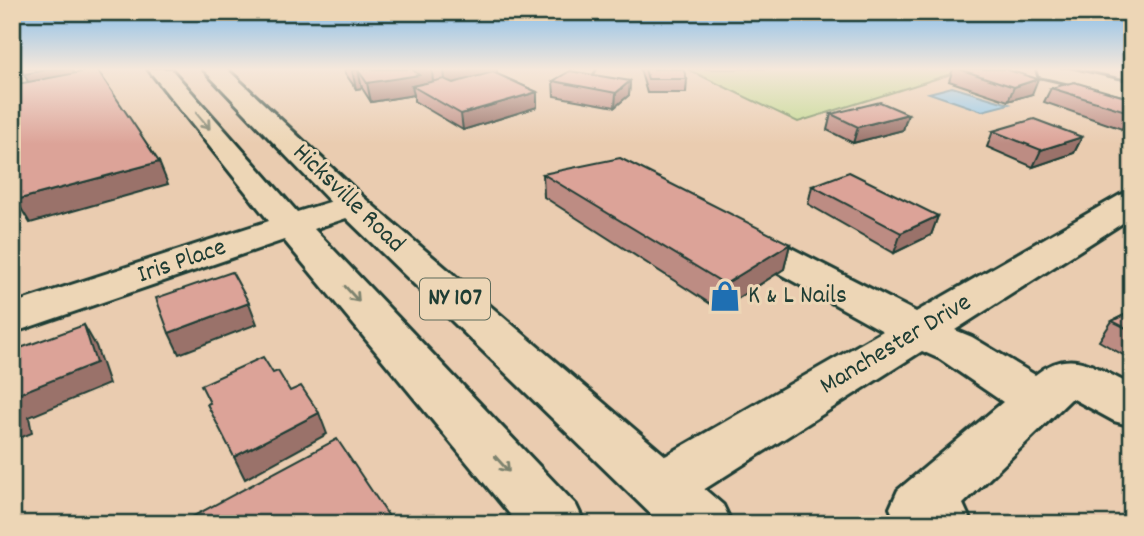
<svg xmlns="http://www.w3.org/2000/svg" width="1144" height="536" viewBox="0 0 1144 536" font-family="Dekko,sans-serif">
	<style>
		.green { fill: #c1da90; stroke: #708c62; stroke-width: 2 }
		.water { fill: #8dc8ed; stroke: #6190a3; stroke-width: 2 }
		.lines { fill: none; stroke-linecap: round; stroke-linejoin: round }
		.minor-casing { stroke: #1f3d34; stroke-width: 6 }
		.major-casing { stroke: #1f3d34; stroke-width: 6 }
		.minor { fill: #edd6b6; fill-rule: evenodd }
		.major { fill: #edd6b6; fill-rule: evenodd }
		.wall { fill: #bd8c83; stroke: #1f3d34; stroke-width: 2 }
		.shaded-wall { fill: #9a726a; stroke: #1f3d34; stroke-width: 2 }
		.building { fill: #dca398; stroke: #1f3d34; stroke-width: 2 }
		.oneway { stroke: #7c826e }
		.labels { text-anchor: middle; dominant-baseline: central; stroke-width: 6; stroke-linejoin: round; paint-order: stroke }
		.shield { fill: #edd6b6; stroke: #5d6b5b; stroke-width: 2 }
		.shield-label { font-size: 24px; font-weight: bold; fill: #1f3d34 }
		.street-label { font-size: 26px; fill: #1f3d34; stroke: #edd6b6 }
		.poi-label { font-size: 26px; fill: #1f3d34; stroke: #edd6b6; text-anchor: start }
	</style>
	<rect width="100%" height="100%" fill="#eaccb0"/>
	<filter id="ink" filterUnits="userSpaceOnUse"><feTurbulence type="fractalNoise" baseFrequency=".0143" numOctaves="2"/><feDisplacementMap in="SourceGraphic" scale="14" xChannelSelector="R" yChannelSelector="G"/><feConvolveMatrix kernelMatrix="1 2 1 2 8 2 1 2 1" color-interpolation-filters="sRGB"/></filter>
	<g filter="url(#ink)">
		<path class="green" d="M687 69H967L798 122Z"/>
		<path class="water" d="M952 87 1009 104 982 111 929 93Z"/>
		<g class="lines">
			<defs>
				<path id="minor" d="M148 69H171L297 212 352 195 364 198 369 205 364 212 314 229 576 505 585 524H518L284 240 12 333V304L269 221Z
					M572 69H595L592 74H575Z
					M1037 69H1069L1132 83V97L1039 76Z
					M1132 192V217L955 330 972 337 1035 375C1072 345 1094 368 1132 385V426L1114 421 1072 398 963 504 972 524H897L890 508 898 490 1003 402 940 359 922 351 681 504 661 512 641 504 633 487 641 470 883 331 726 244 721 236 726 228 739 225 752 228 916 312 1120 195Z"/>
				<path id="major" d="M203 69H227L364 198 723 505 732 524H661L340 212Z"/>
			</defs>
			<use href="#minor" class="minor-casing"/>
			<use href="#major" class="major-casing"/>
			<use href="#minor" class="minor"/>
			<use href="#major" class="major"/>
		</g>
		<path class="wall" d="M344 69H497V74L537 92V107L463 130 414 101V95L371 102 362 88 356 89 345 73Z
			M640 69H683L687 79 686 93H647Z
			M953 69H1005L1032 94 1008 101 949 81Z
			M553 81H630L629 95 615 107 554 96Z
			M1051 88 1132 99V126L1122 129 1044 102Z
			M831 114H908L903 130 853 143 827 130Z
			M993 131 1082 137 1074 153 1033 167 987 147Z
			M543 174 790 244 784 269 720 310 544 197Z
			M812 186 938 216 931 235 894 253 808 204Z
			M1132 311V360L1099 341 1112 321Z"/>
		<path class="shaded-wall" d="M51 69H72L79 84 33 92 24 74Z
			M411 69H432L433 82 412 86 414 95 371 102 367 83Z
			M449 69H497V75L446 89 444 70Z
			M352 70H358L362 88 356 89Z
			M1038 79 1032 94 1008 101 1014 87Z
			M630 81 629 95 615 107 616 93Z
			M537 92V107L463 130 461 114Z
			M1130 113H1132V126L1122 129Z
			M908 114 903 130 853 143 858 127Z
			M1082 137 1074 153 1033 167 1041 150Z
			M159 162 168 184 30 223 16 200Z
			M938 216 931 235 894 253 901 233Z
			M790 244 784 269 720 310 725 284Z
			M249 303 257 324 179 354 169 333Z
			M84 325 96 346 109 384 29 417 32 433 12 441 13 396Z
			M319 413 327 434 245 479 234 457Z"/>
		<path class="building" d="M22 69H51L24 74Z
			M97 69 159 162 16 200 12 182V85Z
			M351 69H412L419 75 367 83 358 70H352Z
			M645 69H683L687 79H648Z
			M959 69H1005L1038 79 1014 87Z
			M570 71 630 81 616 93 553 81Z
			M493 72 537 92 461 114 412 86 444 79 453 83Z
			M1074 82 1132 99V113L1051 88Z
			M880 102 908 114 858 127 831 114Z
			M1034 119 1082 137 1041 150 993 131Z
			M620 158 790 244 725 284 543 174Z
			M849 172 938 216 901 233 812 186Z
			M232 272 249 303 169 333 156 298Z
			M1132 311V331L1112 321Z
			M84 325 96 363 13 396 15 411 12 413V351Z
			M263 357 273 373 278 371 290 391 301 386 319 413 234 457 207 404 210 403 201 385Z
			M337 439 394 524H179Z"/>
		<defs><path id="oneway-shaft" d="M-6 0H5M1.5-3L5.5 0L1.5 3" fill="none" stroke-width="1.6" stroke-linecap="round" stroke-linejoin="round" transform="scale(1.75)"/></defs>
		<g class="oneway">
			<use href="#oneway-shaft" transform="translate(203 121) rotate(50)"/>
			<use href="#oneway-shaft" transform="translate(352 294) rotate(48)"/>
			<use href="#oneway-shaft" transform="translate(502 464) rotate(48)"/>
		</g>
	</g>
	<linearGradient id="sky" x2="0" y2="1"><stop stop-color="#83bcea"/><stop offset="0.48" stop-color="#f6e8db"/><stop offset="1" stop-color="#f6e8db" stop-opacity="0"/></linearGradient>
	<rect width="1144" height="144" fill="url(#sky)"/>
	<defs>
		<symbol id="shop-bare" viewBox="-9 -9 18 18"><path d="M-5-2.5h2.3a2.7 3.5 0 0 1 5.4 0H5L5.5 6h-11ZM-1.5-2.5h3a1.5 2.3 0 0 0-3 0Z" fill="#1f6fb2" stroke="#edd6b6" stroke-width="2.5" paint-order="stroke"/></symbol>
	</defs>
	<g fill-rule="evenodd">
		<use href="#shop-bare" x="703" y="274" width="44" height="44"/>
	</g>
	<g class="labels">
		<rect class="shield" x="420" y="278.5" width="70" height="41" rx="5"/>
		<g class="shield-label">
			<text x="455" y="299">NY 107</text>
		</g>
		<g class="street-label">
			<text transform="translate(348 199) rotate(44)">Hicksville Road</text>
			<text transform="translate(182 262) rotate(-19)">Iris Place</text>
			<text transform="translate(896 345) rotate(-31)">Manchester Drive</text>
		</g>
		<g class="poi-label">
			<text x="748" y="296">K &amp; L Nails</text>
		</g>
	</g>
	<rect width="1144" height="536" fill="none" stroke="#edd6b6" stroke-width="42"/>
	<rect x="21" y="21" width="1102" height="494" fill="none" stroke="#1f3d34" stroke-width="2.5" filter="url(#ink)"/>
</svg>
